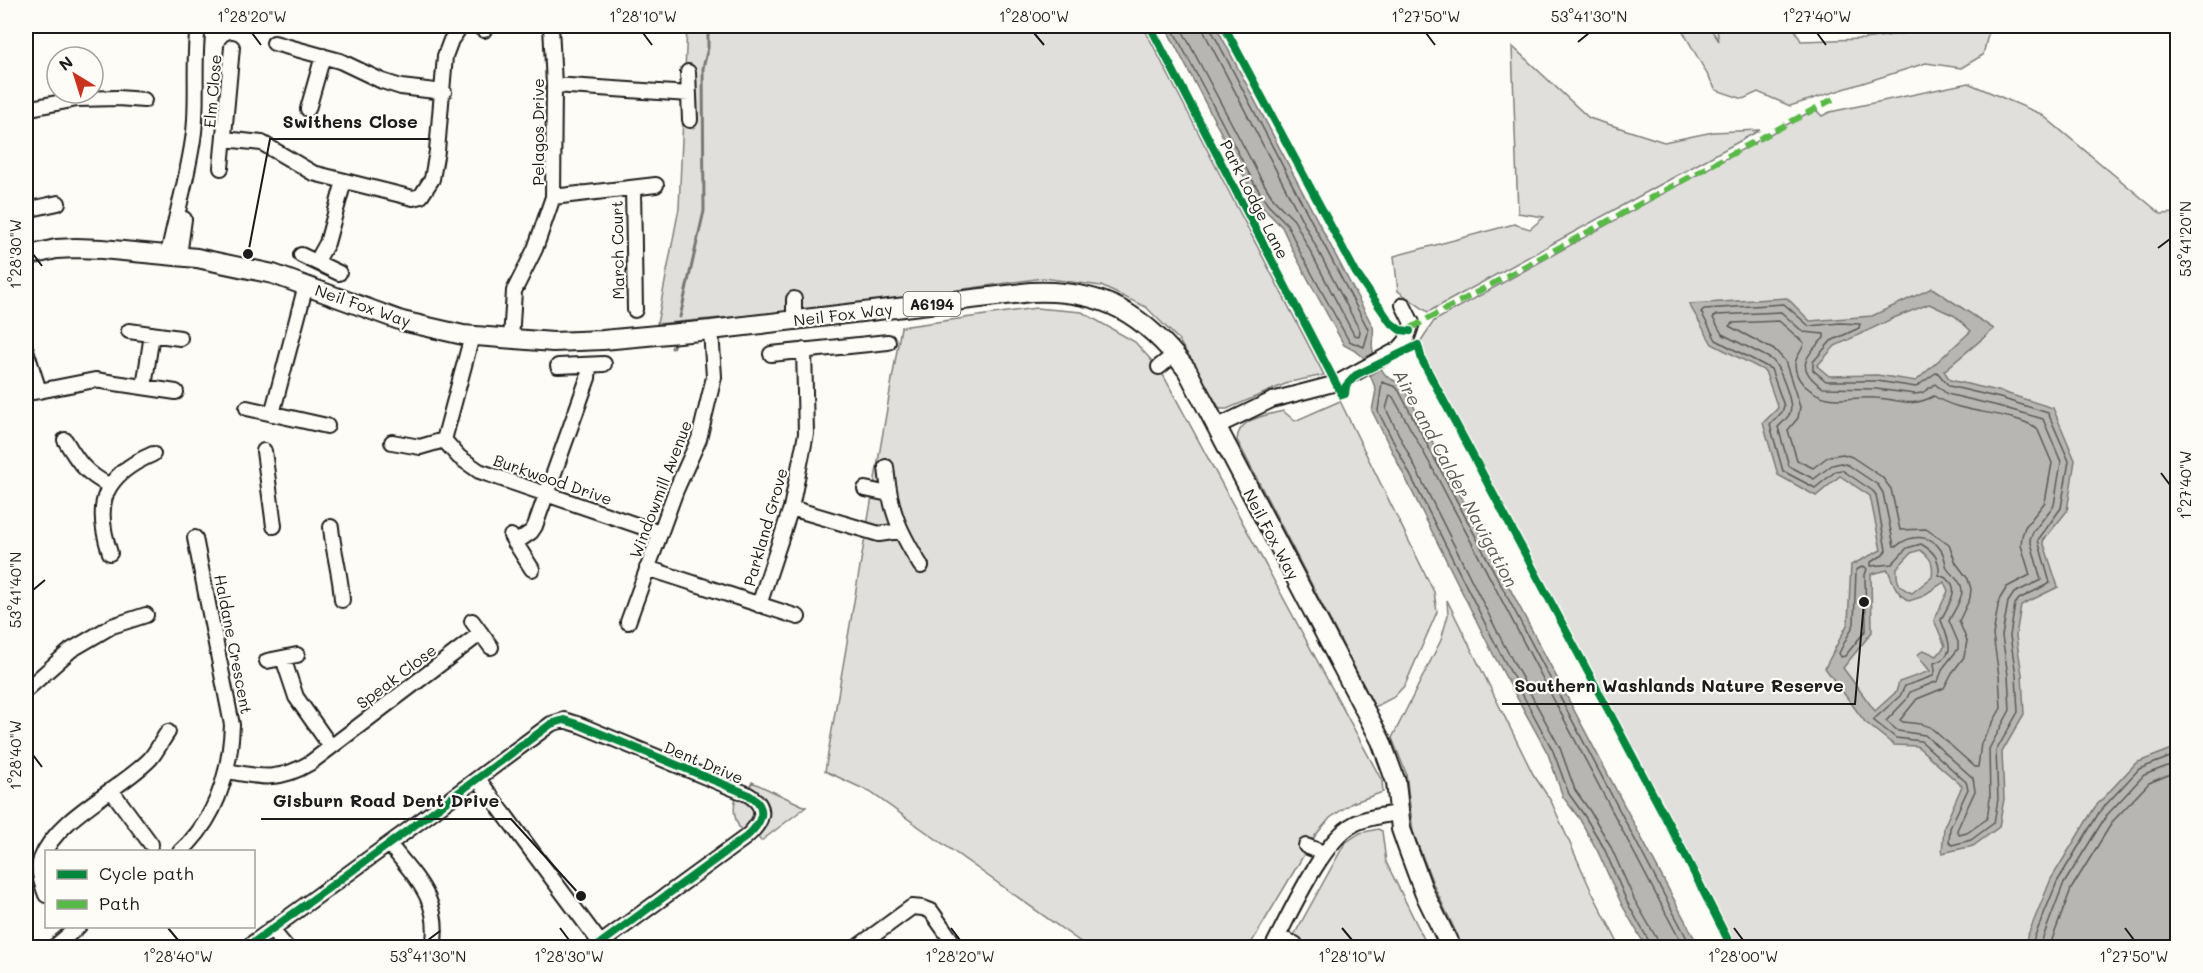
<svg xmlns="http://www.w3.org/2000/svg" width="2203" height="973" viewBox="0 0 2203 973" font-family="Mali,sans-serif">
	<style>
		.green { fill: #e0dfdb; stroke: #7e7e7c; stroke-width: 1.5 }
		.water { fill: #b7b6b2; stroke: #797876; stroke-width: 1.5; fill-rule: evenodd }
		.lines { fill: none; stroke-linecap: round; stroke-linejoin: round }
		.shore { stroke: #5a5a58; stroke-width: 1.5 }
		.stream { stroke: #797876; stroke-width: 3 }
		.minor-casing { stroke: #1c1c1c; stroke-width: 18 }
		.major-casing { stroke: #1c1c1c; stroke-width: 22 }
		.minor { stroke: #fdfcf7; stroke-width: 14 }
		.major { stroke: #fdfcf7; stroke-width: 18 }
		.quiet { stroke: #58b947; stroke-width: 6; stroke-dasharray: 12 6; stroke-linecap: butt }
		.cycleway-casing { stroke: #fdfcf7; stroke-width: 11 }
		.cycleway { stroke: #00873e; stroke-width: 8 }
		.ticks { fill: none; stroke: #1c1c1c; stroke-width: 2 }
		.labels { text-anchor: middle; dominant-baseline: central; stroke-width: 4.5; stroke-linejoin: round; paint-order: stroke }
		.shield { fill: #fdfcf7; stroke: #605f5e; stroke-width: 1.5 }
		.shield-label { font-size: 15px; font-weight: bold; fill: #1c1c1c }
		.street-label { font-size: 16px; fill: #1c1c1c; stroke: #fdfcf7 }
		.water-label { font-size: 18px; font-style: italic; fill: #5a5a58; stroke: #fdfcf7 }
		.leader { fill: none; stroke: #1c1c1c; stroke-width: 2 }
		.callout-dot { fill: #1c1c1c; stroke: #fdfcf7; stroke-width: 2 }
		.callout-label { font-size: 18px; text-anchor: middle; font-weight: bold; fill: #1c1c1c; stroke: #fdfcf7; stroke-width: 4.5; stroke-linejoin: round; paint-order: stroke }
		.neatline { fill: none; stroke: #1c1c1c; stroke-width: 2 }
		.ticks-label { font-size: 15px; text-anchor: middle; fill: #1c1c1c }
	</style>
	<rect width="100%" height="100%" fill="#fdfcf7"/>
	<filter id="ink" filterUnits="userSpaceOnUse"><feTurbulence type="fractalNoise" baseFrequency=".0167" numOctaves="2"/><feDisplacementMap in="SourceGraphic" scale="12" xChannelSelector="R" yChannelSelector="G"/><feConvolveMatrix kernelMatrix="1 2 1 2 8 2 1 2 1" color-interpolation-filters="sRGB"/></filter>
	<g filter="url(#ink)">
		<path class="green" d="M687 26H1143L1324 375 1290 382 1227 409H1220L1178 339 1146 307 1101 286 1043 278 836 307 657 324 679 208Z
			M1680 26H1709L1719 41 1716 26H1793L1801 41 1864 39 1957 26H1990L1983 55 1961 68 1926 63 1790 106 1758 92 1743 99 1716 90Z
			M1512 46 1589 118 1664 142 1713 132 1760 130 1428 312 1398 291 1394 256 1514 224 1530 229 1544 217 1518 213Z
			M1968 83 2041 114 2161 214 2177 213V947H1732L1680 845 1422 360 1418 345 1434 321 1815 109 1822 116 1830 112Z
			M1036 308 1082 312 1135 342 1161 371 1382 781 1383 792 1352 803 1330 818 1315 836 1249 947 1089 948 870 792 825 771 901 327Z
			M1340 401 1434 592 1437 612 1405 685 1394 697 1375 707 1237 440C1238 418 1265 416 1283 411L1295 421Z
			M1447 600 1533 774 1551 801 1590 888 1620 947H1463L1434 886 1413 832 1406 773 1392 738 1441 640 1448 615Z
			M752 782 806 807 761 841 753 831 746 837C734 823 731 809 738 791L747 794Z
			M1378 829 1382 831 1386 862 1428 947 1287 948 1345 843 1360 833Z"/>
		<path class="water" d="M1165 26H1216L1373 327C1375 335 1370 343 1373 351 1376 359 1381 372 1388 377 1394 381 1399 382 1404 388L1699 947H1646L1622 905 1598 852 1579 818 1563 797 1548 754 1492 652 1372 411 1376 390 1363 357 1357 352 1344 345 1295 255 1282 227 1263 208 1249 186Z
			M1932 288 1994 329 1944 371 1950 380 2002 392 2053 408 2075 460 2067 511 2043 541 2058 587 2021 605 2016 636 2022 674 2024 714 2002 752 2004 799 1999 827 1973 846 1942 853 1944 827 1962 786 1917 746 1894 745 1865 722 1825 668 1848 623 1851 565 1881 550 1870 496 1840 476 1816 496 1778 475 1763 423 1778 408 1765 371 1712 344 1689 304 1787 298 1810 321 1872 316ZM1929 304 1955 316 1971 331 1916 381 1877 375 1829 376 1817 366 1835 346 1896 317ZM1920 550C1931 558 1934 563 1932 577L1912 593C1899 588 1896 582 1897 568L1911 553ZM1888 570C1893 583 1896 593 1909 601L1921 597 1944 582 1948 591 1934 620 1945 646 1937 656 1924 650 1917 655 1930 671 1899 682 1896 692 1875 711 1843 668 1872 632 1871 574Z
			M2177 747V947H2023L2051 879 2095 807 2136 763Z"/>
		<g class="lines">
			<path class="shore" d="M1171 26 1254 183 1268 205 1287 224 1300 252 1349 341 1364 347 1368 333V329L1212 31 1211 26
				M1180 26 1261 179 1274 200 1294 220 1354 335 1359 336 1360 331 1205 34 1203 26
				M1784 304 1809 326 1840 323 1860 324 1859 328 1831 341 1813 362V370L1826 381H1877L1916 387 1937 372 1949 386 2000 398 2048 413 2069 461 2061 508 2038 540 2050 583 2019 599 2015 604 2010 636 2016 675 2018 712 1996 751 1998 799 1994 823 1971 840 1952 845 1949 842 1950 828 1968 789 1966 782 1921 741 1896 738 1873 720 1900 696 1905 686 1933 676 1935 671 1934 663C1959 655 1947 638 1941 620 1948 604 1966 584 1939 575 1940 560 1935 552 1921 544L1907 548 1892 564 1871 566V562L1883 555 1886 550 1876 495 1873 491 1842 470 1836 471 1815 488 1783 471 1770 425 1782 412 1784 406 1771 369 1716 340 1701 312 1704 309Z
				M1781 312 1803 332 1824 334V338C1803 358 1796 369 1823 388L1876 389 1915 394 1922 393 1935 384 1947 394 1998 406 2043 419 2061 462 2054 505 2033 532 2030 539 2041 580 2014 593 2008 602 2002 636 2008 675 2010 710 1989 749 1990 798 1987 819 1967 833 1959 835 1957 830 1975 791 1973 778 1925 735 1898 731 1886 721 1906 700 1910 692 1938 681 1943 668 1958 649V642L1949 621C1953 612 1962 600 1962 591 1962 580 1951 576 1947 568 1945 563 1945 556 1941 550 1931 534 1910 534 1897 546H1894L1883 493 1878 485 1848 465 1841 463 1832 465 1814 479 1789 466 1778 427C1782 423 1788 418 1790 413 1794 403 1779 365 1771 359L1722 334 1713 318 1716 315Z
				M1779 321 1804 343C1803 350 1796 356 1795 364 1795 372 1798 379 1804 385 1828 407 1846 396 1875 398 1900 399 1910 409 1934 396 1962 415 2007 410 2037 428L2052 463 2045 502 2025 527 2022 536 2021 545 2030 575 2007 587 1999 600 1993 635 1999 676 2001 708 1981 743 1978 767H1975L1930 727 1921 724 1903 722 1900 720 1917 699 1944 688 1952 673 1964 657 1967 641 1959 621 1970 598 1971 589 1968 579 1956 563 1949 545 1926 529 1900 530 1891 489 1882 477 1852 457 1843 454 1829 456 1813 468 1797 460 1788 430 1798 418 1800 407 1785 361 1776 351 1729 326 1732 323Z
				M1864 566 1867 569 1865 575 1866 630 1845 656 1841 657 1839 653 1854 624 1856 570Z
				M1651 948 1650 943 1627 902 1604 848 1584 815 1569 794 1553 751 1498 649 1378 411 1382 382 1396 387 1399 391 1692 948
				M1658 948 1657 939 1634 899 1610 845 1590 811 1575 790 1560 748 1504 645 1386 409 1390 395 1393 397 1435 473 1684 948
				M2030 948 2057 882 2100 811 2139 769 2178 754
				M2039 948 2063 885 2106 816 2144 775 2178 762
				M2049 948 2071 889 2113 821 2149 783 2178 771"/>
			<path class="stream" d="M680 317 704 211 703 68 708 48V26
				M672 348 674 344"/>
			<defs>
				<path id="minor" d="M478 26 484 30
					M274 43 340 61 382 81 401 87 444 92
					M688 72 690 120
					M554 85 689 94
					M26 109 77 99 118 98 144 100
					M308 109 323 56
					M224 139 262 143 313 173 413 198 421 196 432 179 437 151 445 56 451 40 461 26
					M221 168 232 47
					M633 188 635 310
					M553 197 656 185
					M26 210 58 203
					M168 255C176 214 189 174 194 132 198 97 193 61 198 26
					M301 255 339 273
					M179 256 184 219
					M317 261 327 243 344 181
					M794 299V320
					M129 331 180 338
					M511 340 514 291 535 249 553 197 554 85 551 26
					M26 350 39 391 26 393
					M771 354 888 342
					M558 366 604 364
					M1159 367 1175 354
					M144 387 152 334
					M39 391 95 380 176 392
					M247 408 327 426
					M272 414 306 285
					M1216 427 1272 400 1337 383 1399 349 1406 341 1412 323 1403 305
					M65 440C79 464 86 473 110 486
					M444 440 459 457 479 471 660 533
					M392 442 420 447 444 440 472 336
					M264 451 274 526
					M886 467C890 510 898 529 921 566
					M865 489 889 494
					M791 508 879 534 900 531
					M331 527C333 552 341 575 342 600
					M511 536 532 569
					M515 543 531 532 535 526 588 378 589 365
					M110 553C93 502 104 475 153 454
					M647 568 798 617
					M759 605 791 508 806 434 804 350
					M472 621 491 647
					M628 622 676 490 699 439 714 377 711 330
					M283 658 296 697 331 747
					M267 661 297 655
					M26 690 71 650 112 626 146 615
					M228 771C261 778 280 781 310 763L481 633
					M478 779 604 948
					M111 790 151 844
					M389 844C416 878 442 901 433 948
					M1306 846 1324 853
					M180 852C217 819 230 772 232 725L195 538
					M46 895C42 885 37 870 41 859 57 817 120 790 150 759 157 751 162 740 168 732
					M271 929 287 948
					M1278 937 1295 944
					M53 948 79 926
					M246 948 404 833 551 724 564 720 580 725 747 794C770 807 762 823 746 837L601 943
					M856 948 912 907 923 908 931 911 957 948
					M1272 948C1290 914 1322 841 1354 824 1367 817 1385 815 1399 813"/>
				<path id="major" d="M26 256 56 249 76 248 102 249 197 258 273 274 402 321 463 335 553 342 603 340 711 330 1031 292C1103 289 1144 314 1187 370L1381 741 1396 782 1401 829 1407 846 1424 892 1451 948"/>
			</defs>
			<use href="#minor" class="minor-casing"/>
			<use href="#major" class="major-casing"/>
			<use href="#minor" class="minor"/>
			<use href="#major" class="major"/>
			<path class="quiet" d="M1411 328 1833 99"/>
			<defs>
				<path id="cycleway" d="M1150 26 1342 395
					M1224 26 1356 273 1390 322 1400 330 1410 331
					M1342 395 1345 394 1346 386 1356 375 1418 345 1422 360 1680 845 1732 948
					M246 948 404 833 551 724 564 720 580 725 747 794C770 807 762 823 746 837L601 943"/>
			</defs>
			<use href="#cycleway" class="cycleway-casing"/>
			<use href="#cycleway" class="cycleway"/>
		</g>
	</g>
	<path class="ticks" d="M252 33 261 45M643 33 652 45M1034 33 1044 45M1426 33 1435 45M1817 33 1826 45M1578 42 1589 33M2158 248 2170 239M33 254 42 266M2161 473 2170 485M33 590 45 580M33 755 42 767M168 928 178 940M560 928 569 940M951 928 960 940M1342 928 1352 940M1734 928 1743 940M2125 928 2134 940M428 940 440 931"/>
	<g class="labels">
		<rect class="shield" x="903.5" y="292" width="57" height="24" rx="4.5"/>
		<g class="shield-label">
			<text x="932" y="304">A6194</text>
		</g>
		<g class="street-label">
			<text transform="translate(212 91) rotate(-85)">Elm Close</text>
			<text transform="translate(537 132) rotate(-90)">Pelagos Drive</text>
			<text transform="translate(1255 199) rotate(63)">Park Lodge Lane</text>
			<text transform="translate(617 250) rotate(-91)">March Court</text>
			<text transform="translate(363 305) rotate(19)">Neil Fox Way</text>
			<text transform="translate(843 314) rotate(-7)">Neil Fox Way</text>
			<text transform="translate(553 479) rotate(19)">Burkwood Drive</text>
			<text transform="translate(660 489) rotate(-69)">Windowmill Avenue</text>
			<text transform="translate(765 527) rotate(-74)">Parkland Grove</text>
			<text transform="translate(1272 534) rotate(62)">Neil Fox Way</text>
			<text transform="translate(234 644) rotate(79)">Haldane Crescent</text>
			<text transform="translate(396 676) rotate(-37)">Speak Close</text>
			<text transform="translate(704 762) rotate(23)">Dent Drive</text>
		</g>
		<g class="water-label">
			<text transform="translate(1456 478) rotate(62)">Aire and Calder Navigation</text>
		</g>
	</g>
	<path class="leader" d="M248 254L270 139H429M1864 602L1855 704H1502M581 896L511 819H261"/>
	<g class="callout-dot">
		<circle cx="248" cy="254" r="6"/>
		<circle cx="1864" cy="602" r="6"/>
		<circle cx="581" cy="896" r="6"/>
	</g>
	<g class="callout-label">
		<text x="350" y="128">Swithens Close</text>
		<text x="1679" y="692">Southern Washlands Nature Reserve</text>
		<text x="386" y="807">Gisburn Road Dent Drive</text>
	</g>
	<rect width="2203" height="973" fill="none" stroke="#fdfcf7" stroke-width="66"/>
	<rect x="45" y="850" width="210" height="78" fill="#fdfcf7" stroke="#a3a29f" stroke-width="1.5"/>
	<rect x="57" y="870" width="30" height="9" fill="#00873e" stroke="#a3a29f" stroke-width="1.5"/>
	<text x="99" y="880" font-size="18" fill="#1c1c1c">Cycle path</text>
	<rect x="57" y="900" width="30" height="9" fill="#58b947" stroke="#a3a29f" stroke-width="1.5"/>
	<text x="99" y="910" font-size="18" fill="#1c1c1c">Path</text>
	<g transform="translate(75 75) rotate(322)"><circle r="28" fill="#fdfcf7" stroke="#a3a29f" stroke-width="1.5"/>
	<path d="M0-4.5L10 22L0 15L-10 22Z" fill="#c8321e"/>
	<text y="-9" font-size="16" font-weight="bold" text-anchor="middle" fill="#1c1c1c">N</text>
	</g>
	<rect x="33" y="33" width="2137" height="907" class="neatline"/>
	<g class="ticks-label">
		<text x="252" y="22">1°28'20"W</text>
		<text x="643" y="22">1°28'10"W</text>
		<text x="1034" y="22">1°28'00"W</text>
		<text x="1426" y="22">1°27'50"W</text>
		<text x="1589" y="22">53°41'30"N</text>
		<text x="1817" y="22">1°27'40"W</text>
		<text transform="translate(2186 239) rotate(-90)" y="5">53°41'20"N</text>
		<text transform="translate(16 254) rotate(-90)" y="5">1°28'30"W</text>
		<text transform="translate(2186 485) rotate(-90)" y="5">1°27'40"W</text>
		<text transform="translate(16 590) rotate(-90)" y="5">53°41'40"N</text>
		<text transform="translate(16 755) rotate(-90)" y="5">1°28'40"W</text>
		<text x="178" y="962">1°28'40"W</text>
		<text x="428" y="962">53°41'30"N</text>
		<text x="569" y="962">1°28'30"W</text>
		<text x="960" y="962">1°28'20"W</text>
		<text x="1352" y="962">1°28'10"W</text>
		<text x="1743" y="962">1°28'00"W</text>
		<text x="2134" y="962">1°27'50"W</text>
	</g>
</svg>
